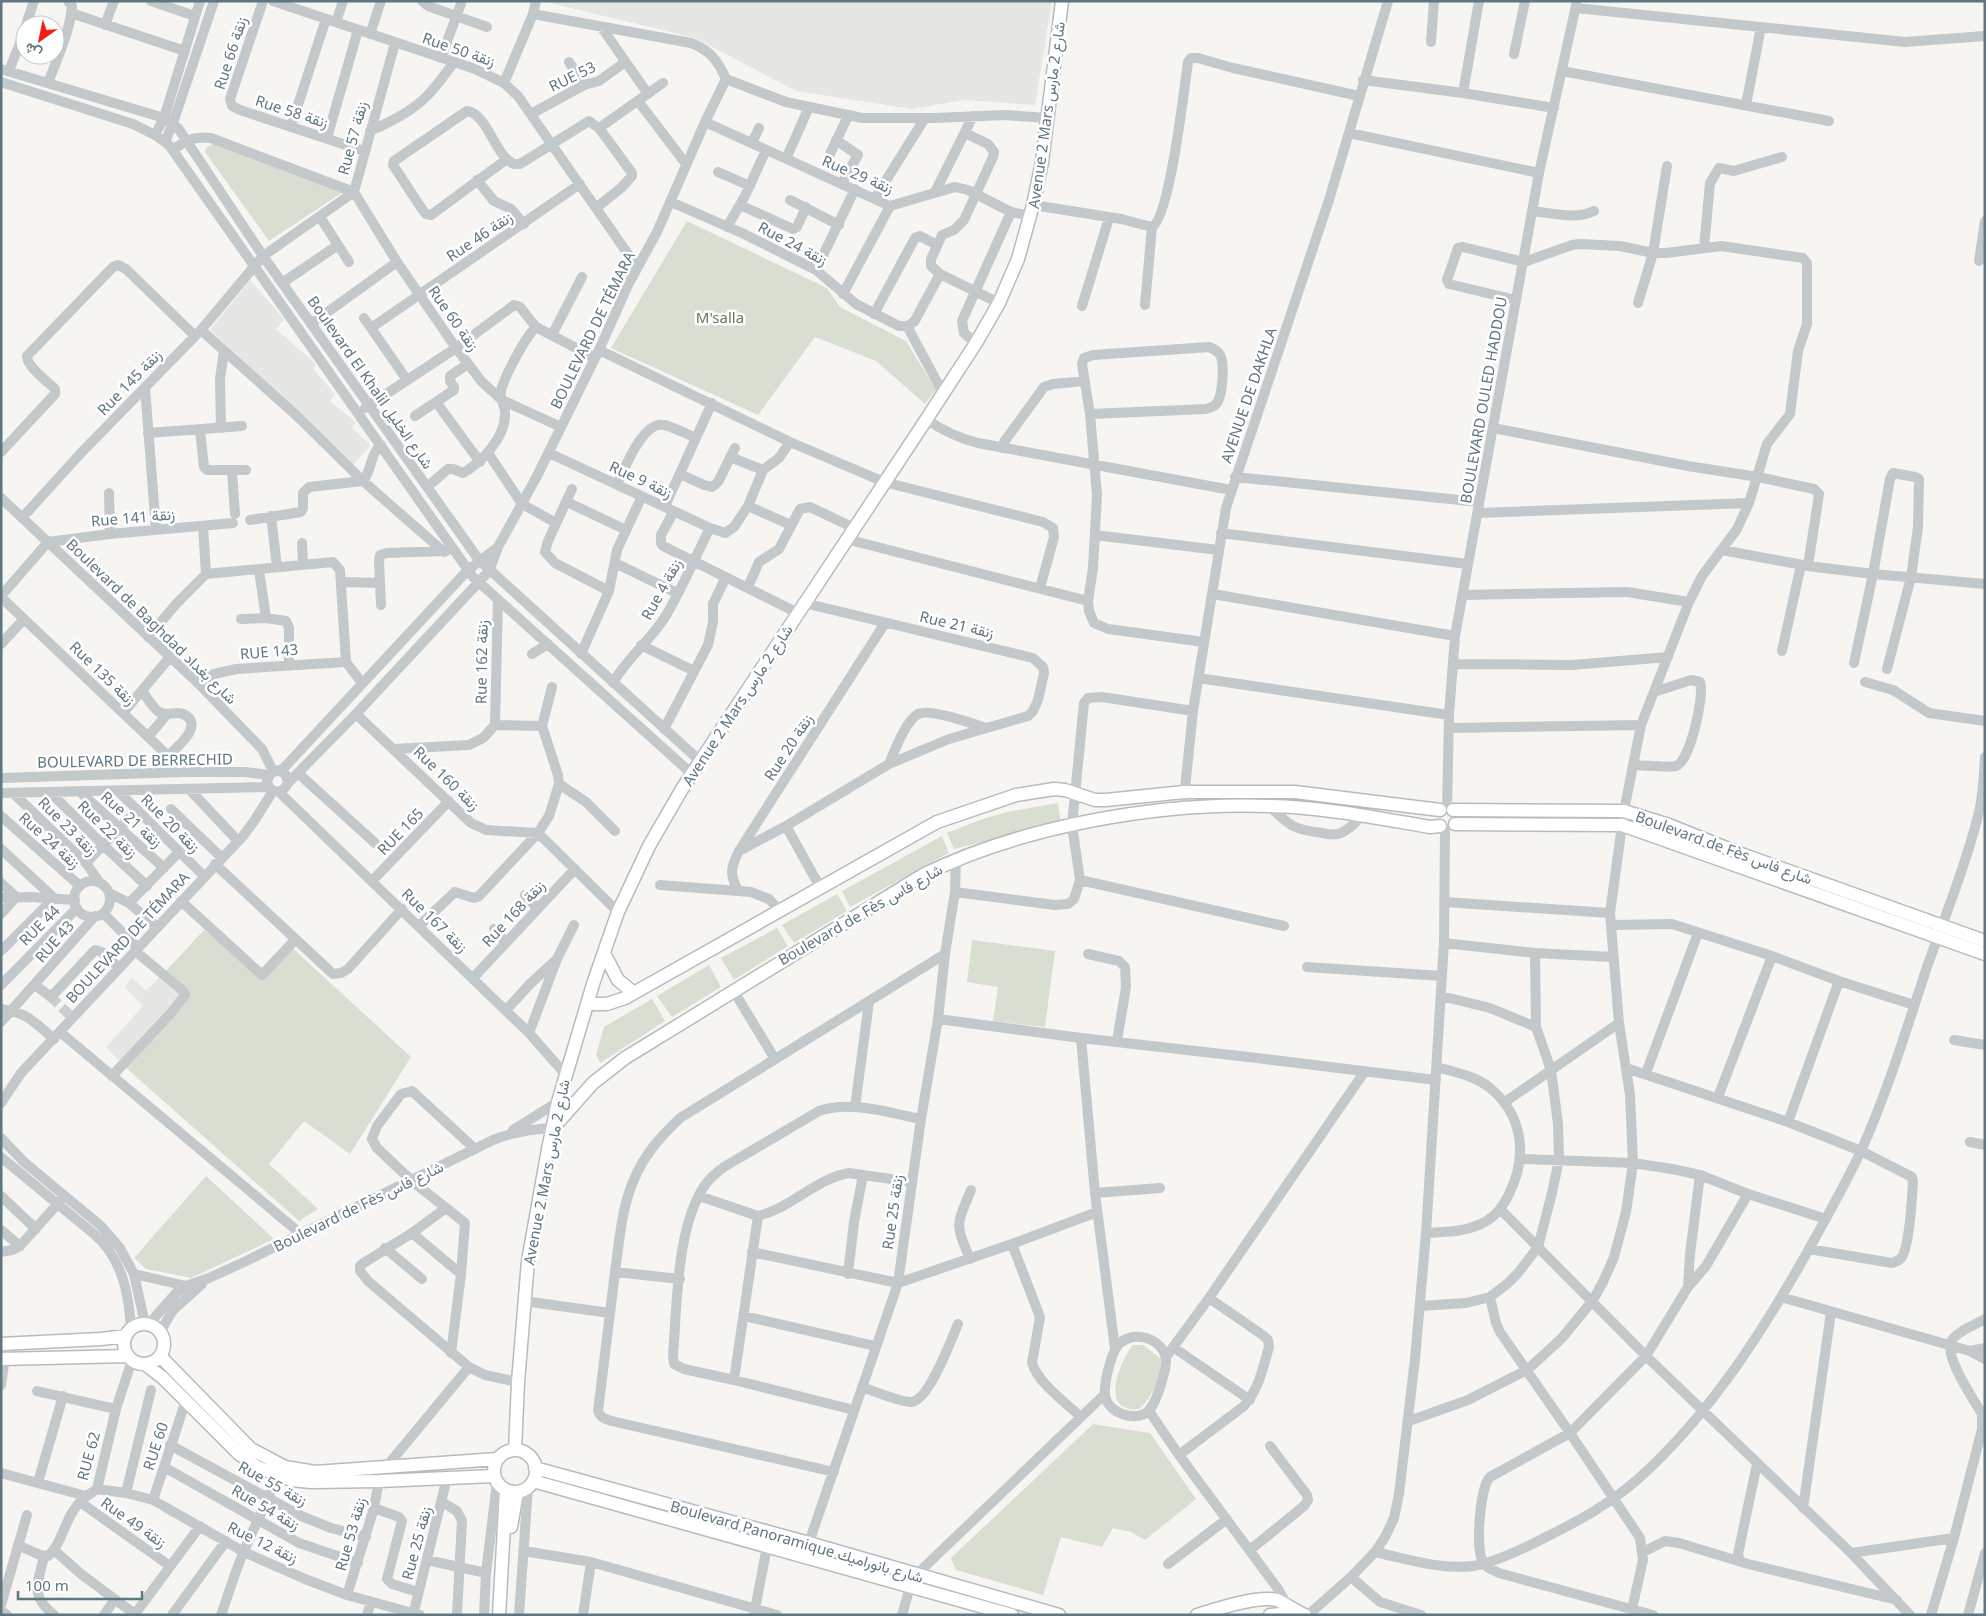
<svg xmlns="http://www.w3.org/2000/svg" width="1986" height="1616" viewBox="0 0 1986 1616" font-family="'Noto Sans',Vazirmatn,sans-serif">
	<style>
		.built { fill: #e6e7e5 }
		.green { fill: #d9ded2 }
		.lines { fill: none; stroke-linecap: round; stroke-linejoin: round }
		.minor-tunnel { stroke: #c8cfd0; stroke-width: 10; stroke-dasharray: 10 5; stroke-linecap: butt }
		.major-casing { stroke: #b6bcbe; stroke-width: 15 }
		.minor { stroke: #c3c8cb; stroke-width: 10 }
		.major { stroke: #fff; stroke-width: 12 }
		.labels { text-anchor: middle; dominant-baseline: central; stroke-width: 5; stroke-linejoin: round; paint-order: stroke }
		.street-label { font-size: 15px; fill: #5e7780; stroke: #fff }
		.park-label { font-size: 15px; fill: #67775d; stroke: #fff }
	</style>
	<rect width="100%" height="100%" fill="#f6f5f2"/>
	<path class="built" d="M542 1H1052L1035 105 964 100 912 109 796 91 695 38Z
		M250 280 284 319 276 329 316 364 313 369 335 394 330 401 356 422 352 428 371 445 353 465 210 330Z
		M164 973 186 993 124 1066 106 1047 143 1006 125 987 131 977 146 991Z"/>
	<path class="green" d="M214 143 343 192 269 241 205 152 206 148Z
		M687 221 827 288 840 307 906 341 936 390 925 404 876 361 815 337 758 415 611 348Z
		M1058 803 1061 823 954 849 947 833 980 820 1007 812Z
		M942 836 949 853 850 907 842 891Z
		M837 894 847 911 794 943 782 925Z
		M777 928 788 946 734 980 721 958Z
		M204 930 261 970 288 944 411 1057 350 1154 304 1121 269 1164 318 1209 299 1221 124 1066 186 993 164 973Z
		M972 940 1055 951 1045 1027 993 1021 998 987 967 982Z
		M709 965 721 987 672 1017 657 996Z
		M652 999 665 1021 600 1063 596 1055 604 1027Z
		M206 1176 274 1239 191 1278 146 1269 134 1258Z
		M1133 1345H1143L1161 1359C1160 1377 1153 1397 1139 1409 1099 1413 1119 1362 1133 1345Z
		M1093 1424 1150 1433 1196 1499 1145 1540 1131 1532 1113 1528 1102 1547 1061 1537 1043 1595 956 1570 951 1558Z"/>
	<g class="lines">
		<path class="minor-tunnel" d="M51 997 73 1018"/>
		<defs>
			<path id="major" d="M1453 810 1624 811 1669 825 1744 855 1985 941
				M1455 824 1622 825 1985 954
				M604 953 618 980 634 993
				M588 1004H607L625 998 937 822 1016 795 1054 789 1065 790 1095 800H1106L1184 792H1295L1440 810
				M553 1128 593 1083 625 1058 923 875C1022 826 1159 802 1269 806 1323 807 1377 818 1430 827L1440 826
				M124 1344a20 20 0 1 1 40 0a20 20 0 1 1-40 0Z
				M1 1344 101 1339 126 1336
				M160 1356 251 1449 285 1467 315 1472 497 1459
				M1 1359 128 1356
				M145 1364 163 1378 239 1454 257 1467 291 1480 311 1482 379 1481 494 1476
				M515 1450 518 1382 528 1261 548 1149 558 1102 593 984 618 912 649 846 682 789 922 426 976 343 999 303 1018 259 1033 205 1042 162 1062 1
				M494 1471a21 21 0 1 1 42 0a21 21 0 1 1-42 0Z
				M535 1468 809 1543 1059 1615
				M533 1481 1012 1615
				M511 1527 517 1492
				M499 1615 506 1490
				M1197 1615C1216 1609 1258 1595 1277 1600 1283 1602 1297 1612 1305 1615
				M1270 1615 1280 1614 1289 1608"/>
		</defs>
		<use href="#major" class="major-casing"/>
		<path class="minor" d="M151 1 195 16
			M263 1 230 99 232 106 240 110 364 151
			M273 1 475 69 504 83 518 96 637 267
			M422 1 428 6 487 27
			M1576 8 1905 42 1985 36
			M71 13 185 51
			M533 14 691 43C710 50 718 61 726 79
			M336 22 343 1
			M26 25 34 1
			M105 25 114 1
			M602 28 648 94
			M370 34 381 1
			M1431 42 1434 1
			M1514 54 1525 1
			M441 58 462 1
			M569 62 584 85
			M1 69 164 118 178 128 263 256 479 560 700 761
			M9 71 25 30
			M1562 71 1829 121
			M1363 80 1463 93 1554 108
			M1 82 133 124 155 135 169 145 473 577 692 774
			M48 83C57 59 70 32 72 6L68 1
			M504 83 533 14 536 1
			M1463 93 1479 1
			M638 101 686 164
			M1746 105 1761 27
			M531 114 584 85 599 81 625 62
			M705 122 890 206 955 187 968 190 1011 212 1031 216
			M291 126 326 19
			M599 128 663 83
			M370 131C390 122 411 112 427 96 437 86 445 74 454 62
			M965 133 988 144 994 152 993 157 964 220 954 230 942 235 931 259V266L940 274 999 303
			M1349 133 1539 173
			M155 135 164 118 200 1
			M327 138 358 30
			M836 140 858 155 842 183
			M165 142 173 123 214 1
			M752 143 759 128
			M173 150C186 140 194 136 211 138L354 192 397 262 456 348 482 382 502 400 561 427
			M830 154 848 116
			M507 159 431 215 426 214 422 209 393 165 394 161 467 111C487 113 495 156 514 164H520L589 121 599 128 632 173V176L621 188 596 208
			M786 159 809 107
			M718 172 750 186
			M477 180 494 201 511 209 524 224
			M935 192 973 116
			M875 198 925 118
			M790 200 839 225
			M671 202 742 233 816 270 856 304 899 326H907L914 322 940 274
			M740 205 793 229 797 227 806 207
			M1033 205 1121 219 1152 227
			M1532 211C1552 213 1575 220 1594 211
			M320 217 349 262
			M727 227 745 196 766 150
			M1704 248 1710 183 1719 168 1734 171 1782 157
			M1979 261 1985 221
			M816 270 855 189
			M282 283 338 245
			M843 294 890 206
			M1638 303 1653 253 1667 166
			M1145 305 1152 227C1170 217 1184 89 1188 62L1191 58H1198L1233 68 1359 96
			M1082 306 1109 218
			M874 314 915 238 920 236 937 245
			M364 318 407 380
			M311 324 397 262
			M907 326 943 393
			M371 328 580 184
			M201 330 297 416 363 481 444 552
			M552 335 582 277
			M976 343 964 333 962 321 1011 212
			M599 350 790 442 884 482 1043 522 1053 528 1054 537 1040 588
			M145 387 156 530
			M436 402 480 462
			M365 408 456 348 514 305 520 307 536 327 595 358
			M1090 414 1206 409C1209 408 1214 407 1216 404 1223 397 1224 366 1221 357 1219 351 1214 349 1209 347L1093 355 1084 358 1082 364 1090 414 1097 495 1093 568 1088 601 1089 611 1094 623 1108 629 1204 642
			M415 416 454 390V387L450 381V376L468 364
			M926 419C943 431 958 438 978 443L1231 490
			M221 428 220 379 224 351
			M1493 428 1688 466 1758 477 1814 489 1819 494 1808 566
			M200 430 204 467 207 470H246
			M148 433 242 426
			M1002 448 1004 442 1044 387 1053 384 1085 381
			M1 452 55 394V389C48 382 26 366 27 356L113 267 118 265 126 269 195 336
			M488 453 522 504 556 523
			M549 453 710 528 725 533 734 527 748 506 763 470 779 458 790 442
			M730 457 763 470
			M232 471 235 514
			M680 474 704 485 712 487 718 482 735 448
			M1235 477 1479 502
			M617 484C624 470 643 420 664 425 674 427 686 434 696 438
			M427 487 448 469H453L463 473C482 462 506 437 505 413 505 405 499 398 501 391 504 377 526 336 536 327
			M572 489 548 541 545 552 555 563 609 591
			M109 493 110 534
			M1 498 198 683 262 749 273 771
			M567 502 626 530
			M665 506 712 403
			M748 506 791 525
			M674 511 661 535V543L663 546 798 613
			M1478 513 1749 503
			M271 516 277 567
			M22 518 80 454 201 330 263 256 354 192 395 43
			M250 520 301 512 303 508V493L309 487 363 481C373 468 369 456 381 445
			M203 526 206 574
			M1221 533 1467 564
			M1095 535 1218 550
			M846 539 1088 601
			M302 543 303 564
			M1722 550 1808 566 1873 574 1985 584
			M615 563 677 593
			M259 570 266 618
			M342 582 380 583
			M748 587 759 562 779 549 800 509 810 507 854 528
			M1213 594 1455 636
			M1462 595 1627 592 1689 602
			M1 596 48 542 110 534 233 523
			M1 597 185 772
			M381 605 379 561 380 555 387 553 446 551
			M241 619 266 618 286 621 289 628V665
			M148 637 177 603 206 574 333 562 340 570 346 662 362 683
			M1 644 24 619
			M641 645 694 671
			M1782 651 1801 565
			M532 654 548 644
			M581 654 609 591 617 550 642 496
			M1854 663 1873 574 1890 479 1893 473 1915 477 1919 479 1918 527 1911 577 1887 669
			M1454 664 1572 665 1668 657
			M1198 678 1449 715
			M1865 682 1893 690 1929 713 1985 721
			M198 683 214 674 236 669 346 662
			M613 683C627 658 650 641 665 617 682 589 695 557 710 528
			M142 691C147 697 152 707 159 712 165 716 172 713 178 713 182 713 186 715 189 718 199 730 176 748 168 756
			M123 713 170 657
			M356 714 471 823 486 830 538 833 618 912
			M495 725 498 599
			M495 725 542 726
			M1449 728 1641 725
			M664 729 708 645 713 622V604L726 577
			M148 737 167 714
			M394 749 469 745 483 738 495 725
			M889 764C895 750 905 722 918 714 929 708 974 724 986 728
			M1633 765C1645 765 1665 768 1676 766 1690 762 1705 695 1700 682L1691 680 1654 692
			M281 771 468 570 498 547
			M299 774 375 843
			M1 778 185 772H245L269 775
			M288 783 286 775 279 770 271 773 267 781C269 794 283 795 288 783L356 714 489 571 498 547 537 476 599 350 629 283 657 232 705 122 726 79 786 102 862 118H934L1005 115 1047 118
			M559 784 586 802 615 831
			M189 789 238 841
			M118 791 204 876
			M50 792 104 846 147 886
			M80 792 164 868
			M279 792 529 1033 565 1074
			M1 793 269 787
			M13 793 86 863 100 883
			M1268 805C1290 826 1292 829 1322 833 1328 834 1335 836 1341 833 1349 830 1356 822 1362 816
			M1183 808 1193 711 1226 508 1329 200 1388 1
			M1447 808 1449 715 1455 636 1539 173 1577 1
			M171 809 222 858
			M1 816 80 886
			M786 826 820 887
			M1 849 54 898 1 951
			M739 851 786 826 889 764 949 739 1028 716 1033 711 1038 700 1044 673 1043 667 1033 658 804 603
			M86 863 136 811
			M215 864 333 974 341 973 348 969 402 909
			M1080 880 1284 926
			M372 881 449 801
			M74 899a18 18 0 1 1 36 0a18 18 0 1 1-36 0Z
			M1 883 16 897 1 914
			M660 885 751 892 769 899 779 910
			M738 890C729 875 731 866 739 851L885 623
			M955 892 1055 905 1068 904 1074 899 1080 880 1072 825 1084 703 1088 698 1102 697 1193 711
			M109 893 129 903 157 927
			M525 895 538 909
			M1 898 31 897 75 900
			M181 901 262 975 295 940
			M1445 902 1610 913
			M129 903 179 852
			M103 913 138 948
			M1611 925 1672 924 1772 956 1839 981 1914 1005
			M419 926 455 892 474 898 479 896 538 833 549 816 559 784 558 775 542 726 552 687
			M494 929 506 942
			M1444 943 1535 953 1613 957
			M1535 953 1536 1027
			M1088 954 1119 961 1125 967 1126 987 1117 1041
			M1307 967 1442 976
			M473 978 575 869
			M1 985 77 908
			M35 985 51 997 95 950 102 952 119 968
			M733 990 775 1059
			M1 1009C28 1013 34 1022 54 1039
			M506 1010 530 984 556 960
			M938 1019 1081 1038 1257 1058 1436 1080
			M1 1022 95 916
			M60 1032 301 1234
			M529 1033 557 959 574 925
			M1081 1038 1095 1193 1115 1349
			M1954 1040 1985 1045
			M1626 1068 1788 1122 1861 1151 1912 1177 1913 1181C1912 1198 1910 1243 1902 1257 1899 1261 1896 1262 1892 1263L1809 1249
			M1646 1073 1698 933
			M112 1076 171 1013 185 995 182 990 135 951
			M1718 1097 1772 956
			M1505 1102 1619 1023
			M1 1103 21 1073 243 836 254 821 273 791
			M855 1107 869 1002
			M1788 1122 1839 981
			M513 1130 558 1102
			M1 1138 24 1162 101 1226 120 1248 134 1274 145 1324
			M1970 1142 1985 1145
			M1 1157 94 1234C122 1258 129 1293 131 1329
			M1521 1159 1633 1163 1672 1169 1700 1175 1748 1194 1826 1219
			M1095 1193 1160 1188
			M1 1196 36 1229
			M699 1196 758 1216
			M446 1208 412 1233 362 1264 360 1266V1271L368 1281 469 1367 485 1375 518 1382
			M1501 1210 1646 1356 1851 1553 1910 1615
			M1 1230 20 1246
			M412 1233 461 1274
			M1426 1233C1447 1232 1466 1232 1485 1222 1497 1215 1503 1206 1509 1194 1528 1156 1523 1115 1490 1088 1476 1076 1454 1072 1437 1067
			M1012 1244 1040 1317 1032 1363C1038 1383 1066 1403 1081 1417
			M385 1248 422 1279
			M1 1252 12 1250 20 1246 62 1199
			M752 1252 898 1283 1012 1244 1097 1212
			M970 1259C955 1223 956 1226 971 1190
			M615 1272 680 1279
			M134 1274 186 1286
			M848 1274 854 1222 863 1175
			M1688 1287 1706 1266 1748 1194
			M1490 1297 1496 1323 1500 1332 1570 1433 1640 1538 1643 1560 1632 1609
			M1781 1297 1970 1351 1985 1359
			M524 1301 610 1313
			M1421 1306 1466 1303 1490 1297 1507 1284 1518 1273 1538 1247 1552 1193 1559 1159 1558 1124 1551 1070 1536 1027 1490 1008 1441 996
			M744 1316 875 1346
			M148 1325 177 1292 186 1286 209 1278 242 1263 493 1140C513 1132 532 1129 553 1128
			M160 1332 173 1310 202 1284
			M1133 1337C1148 1335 1165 1344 1166 1361 1166 1369 1163 1376 1161 1384 1155 1404 1149 1423 1122 1414 1116 1412 1108 1406 1106 1399 1102 1388 1111 1352 1119 1344 1123 1340 1128 1338 1133 1337Z
			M1173 1347 1250 1400
			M1970 1351 1985 1348
			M451 1353 461 1274 465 1223 412 1181 377 1148 372 1139 377 1126 401 1094 412 1091 475 1149
			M1166 1357 1209 1298 1365 1071
			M734 1380 758 1216C793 1207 815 1179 849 1173L912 1182
			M1 1385 7 1344
			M862 1387C873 1391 900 1402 911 1402 929 1401 951 1340 958 1324
			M37 1391 116 1409
			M854 1410 734 1380 684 1369 674 1364 673 1356C677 1307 676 1227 705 1185 710 1178 717 1172 724 1167L819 1111C850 1100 889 1113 921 1119
			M1149 1411 1179 1455 1278 1589 1288 1607
			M1409 1421 1468 1400 1527 1370 1562 1338 1593 1300 1603 1282 1614 1257 1626 1212 1633 1163 1630 1095 1619 1023 1610 913 1624 811 1641 725 1689 602 1702 576 1737 529 1749 503 1767 444 1790 414 1798 351 1807 324V263L1803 258 1721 246 1666 253H1653L1620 246 1580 244 1572 245 1524 262 1463 247 1458 248 1447 280 1449 284 1516 300
			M170 1445 301 1516 331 1528 366 1537
			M1179 1455 1244 1406C1259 1389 1263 1368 1269 1347L1268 1340 1264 1336 1209 1298
			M387 1466 469 1367
			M164 1467 299 1543 358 1563
			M834 1472 616 1422C608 1420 601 1419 598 1411 604 1362 610 1313 616 1264 620 1236 622 1208 633 1182 643 1156 660 1137 680 1118L945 954
			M1 1473 86 1496
			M38 1482 63 1396
			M97 1489 126 1493 153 1500 244 1552 305 1579 347 1595 420 1615
			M126 1493 151 1390
			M153 1500 186 1400
			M80 1502 170 1566
			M442 1502 457 1511 462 1521 457 1615
			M374 1508 399 1517 402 1521 387 1579 392 1584 418 1592
			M1803 1508 1831 1312
			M18 1545 40 1555 48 1556C61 1544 64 1525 73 1511 79 1501 88 1495 97 1489L116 1409 132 1360
			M54 1550 81 1574 136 1615
			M1250 1550 1304 1506 1308 1500 1307 1495 1270 1446
			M524 1551 591 1562 777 1615
			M1375 1552C1406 1559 1441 1570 1473 1566 1496 1562 1529 1546 1550 1535 1581 1520 1612 1502 1638 1479 1712 1413 1767 1325 1814 1240 1830 1211 1847 1181 1861 1151 1888 1091 1907 1027 1928 964 1946 914 1966 864 1979 812 1983 795 1984 775 1985 757
			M1643 1552 1665 1541 1679 1543 1748 1564 1897 1600
			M1851 1553 1954 1538
			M44 1556C38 1584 29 1595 54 1615
			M804 1557 898 1283 921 1119 938 1019 945 954 955 892 956 859
			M427 1560 486 1573
			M1740 1560 1738 1554 1757 1464
			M1168 1564 1227 1519
			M1351 1577 1380 1602 1421 1615
			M347 1595 374 1508 379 1481
			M1 1605 27 1515
			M1 1611 7 1615
			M135 1614 200 1526
			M754 1614 767 1547
			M104 1615 115 1599
			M172 1615 226 1541
			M221 1615C229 1593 235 1571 245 1549 255 1524 268 1501 277 1475
			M367 1615 371 1602
			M413 1615 447 1478
			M484 1615 486 1573 497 1482
			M519 1615 528 1487
			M583 1615 591 1562
			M902 1615 910 1587 916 1575 1105 1394
			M1308 1615 1351 1577 1375 1552 1385 1537 1394 1518 1399 1494 1415 1359 1426 1233 1444 943 1445 829
			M1653 1615 1499 1573C1493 1570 1486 1568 1483 1562 1475 1548 1480 1487 1490 1477L1570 1433 1646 1356 1688 1287 1690 1254 1700 1175
			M1931 1615 1954 1538 1982 1429V1414C1974 1400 1942 1354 1952 1340 1958 1331 1975 1325 1985 1319
			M1968 1615 1985 1553"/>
		<use href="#major" class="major"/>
	</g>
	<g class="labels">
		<g class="street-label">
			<text transform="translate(459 49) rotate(19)">Rue 50 زنقة</text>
			<text transform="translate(230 53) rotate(-72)">Rue 66 زنقة</text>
			<text transform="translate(572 76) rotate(-26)">RUE 53</text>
			<text transform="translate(292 111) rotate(18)">Rue 58 زنقة</text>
			<text transform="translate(1046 115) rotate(-82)">Avenue 2 Mars شارع 2 مارس</text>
			<text transform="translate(352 138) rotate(-75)">Rue 57 زنقة</text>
			<text transform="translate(858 174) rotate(23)">Rue 29 زنقة</text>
			<text transform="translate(479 236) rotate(-34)">Rue 46 زنقة</text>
			<text transform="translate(793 243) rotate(28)">Rue 24 زنقة</text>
			<text transform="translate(454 318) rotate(55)">Rue 60 زنقة</text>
			<text transform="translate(592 330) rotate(-64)">BOULEVARD DE TÉMARA</text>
			<text transform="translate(129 382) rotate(-46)">Rue 145 زنقة</text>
			<text transform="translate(371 382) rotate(55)">Boulevard El Khalil شارع الخليل</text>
			<text transform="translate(1248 395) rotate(-71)">AVENUE DE DAKHLA</text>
			<text transform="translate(1483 400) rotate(-80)">BOULEVARD OULED HADDOU</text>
			<text transform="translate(641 479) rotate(25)">Rue 9 زنقة</text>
			<text transform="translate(133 517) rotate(-5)">Rue 141 زنقة</text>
			<text transform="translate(661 589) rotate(-61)">Rue 4 زنقة</text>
			<text transform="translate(152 621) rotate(44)">Boulevard de Baghdad شارع بغداد</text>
			<text transform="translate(957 624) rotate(13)">Rue 21 زنقة</text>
			<text transform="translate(269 651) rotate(-5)">RUE 143</text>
			<text transform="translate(481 662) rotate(-89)">Rue 162 زنقة</text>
			<text transform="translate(103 673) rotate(44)">Rue 135 زنقة</text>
			<text transform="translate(737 705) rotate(-57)">Avenue 2 Mars شارع 2 مارس</text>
			<text transform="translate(788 747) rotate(-57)">Rue 20 زنقة</text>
			<text transform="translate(135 760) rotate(-1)">BOULEVARD DE BERRECHID</text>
			<text transform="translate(447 778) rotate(44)">Rue 160 زنقة</text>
			<text transform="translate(132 819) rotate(42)">Rue 21 زنقة</text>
			<text transform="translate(171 823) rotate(45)">Rue 20 زنقة</text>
			<text transform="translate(68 826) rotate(45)">Rue 23 زنقة</text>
			<text transform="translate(108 829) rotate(44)">Rue 22 زنقة</text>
			<text transform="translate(400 831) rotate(-46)">RUE 165</text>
			<text transform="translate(50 840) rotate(42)">Rue 24 زنقة</text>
			<text transform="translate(1724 847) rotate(20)">Boulevard de Fès شارع فاس</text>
			<text transform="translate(513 913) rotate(-47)">Rue 168 زنقة</text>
			<text transform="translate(860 914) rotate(-30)">Boulevard de Fès شارع فاس</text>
			<text transform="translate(435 920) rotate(44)">Rue 167 زنقة</text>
			<text transform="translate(39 925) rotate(-45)">RUE 44</text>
			<text transform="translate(127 937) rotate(-47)">BOULEVARD DE TÉMARA</text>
			<text transform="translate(54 941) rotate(-49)">RUE 43</text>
			<text transform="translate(546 1172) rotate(-79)">Avenue 2 Mars شارع 2 مارس</text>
			<text transform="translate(358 1206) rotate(-26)">Boulevard de Fès شارع فاس</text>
			<text transform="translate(892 1212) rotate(-82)">Rue 25 زنقة</text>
			<text transform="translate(155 1446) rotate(-72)">RUE 60</text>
			<text transform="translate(88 1456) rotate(-75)">RUE 62</text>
			<text transform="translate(273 1483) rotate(29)">Rue 55 زنقة</text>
			<text transform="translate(266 1507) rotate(30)">Rue 54 زنقة</text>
			<text transform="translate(134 1522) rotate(35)">Rue 49 زنقة</text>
			<text transform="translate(350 1534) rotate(-74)">Rue 53 زنقة</text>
			<text transform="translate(797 1541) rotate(16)">Boulevard Panoramique شارع بانوراميك</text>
			<text transform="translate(263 1542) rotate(26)">Rue 12 زنقة</text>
			<text transform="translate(416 1543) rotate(-75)">Rue 25 زنقة</text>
		</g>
		<g class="park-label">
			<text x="720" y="317">M'salla</text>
		</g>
	</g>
	<rect width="1986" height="1616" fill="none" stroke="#5e7780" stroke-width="5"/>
	<g transform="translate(40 40) rotate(213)"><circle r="24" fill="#ffffff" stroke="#bfc9cc"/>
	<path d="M0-4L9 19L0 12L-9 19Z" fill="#f41e13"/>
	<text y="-8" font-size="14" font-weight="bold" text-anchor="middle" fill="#5e7780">ش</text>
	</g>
	<path d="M18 1591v8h124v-8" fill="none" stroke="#5e7780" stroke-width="2.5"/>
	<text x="25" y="1591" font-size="15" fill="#5e7780" stroke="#ffffff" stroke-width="4" paint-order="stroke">100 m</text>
</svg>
